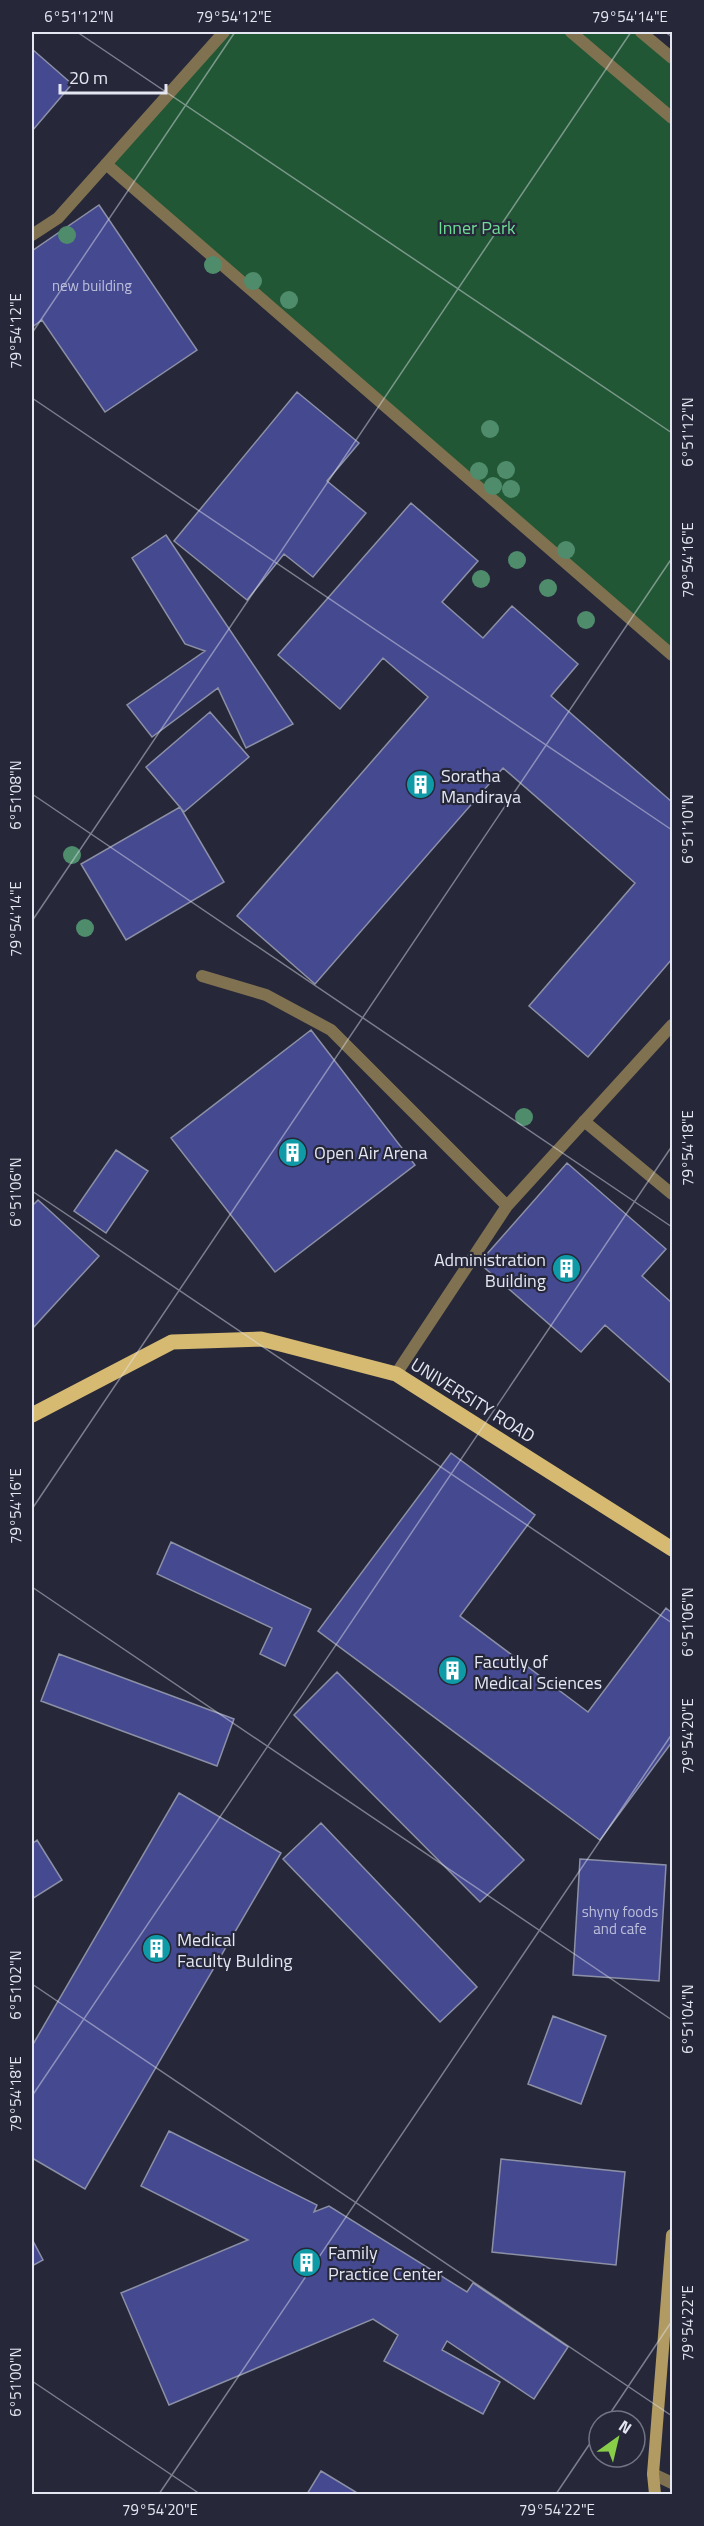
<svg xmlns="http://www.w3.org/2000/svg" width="704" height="2526" viewBox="0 0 704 2526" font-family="'Titillium Web',sans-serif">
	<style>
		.green { fill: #225735 }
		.building { fill: #454990; stroke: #8c90a6; stroke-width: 1.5 }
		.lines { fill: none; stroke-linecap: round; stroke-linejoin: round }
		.lane { stroke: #807250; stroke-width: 12 }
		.secondary { stroke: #b19b63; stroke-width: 12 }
		.primary { stroke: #d7ba71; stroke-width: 15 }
		.tree { fill: #4e8c6c }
		.ticks { fill: none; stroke: #e4e6f2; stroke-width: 1.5; stroke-opacity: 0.45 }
		.labels { text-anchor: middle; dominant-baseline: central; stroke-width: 4.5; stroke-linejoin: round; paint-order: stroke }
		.number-label { font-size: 15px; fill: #bcbfda }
		.park-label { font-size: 18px; fill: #6fde95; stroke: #26283a }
		.poi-label { font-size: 18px; fill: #e4e6f2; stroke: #26283a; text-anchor: start }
		.street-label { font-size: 18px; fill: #e4e6f2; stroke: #26283a }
		.neatline { fill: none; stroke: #e4e6f2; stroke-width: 2 }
		.ticks-label { font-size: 15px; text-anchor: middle; fill: #e4e6f2 }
	</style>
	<rect width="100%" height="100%" fill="#26283a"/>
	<path class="green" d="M225 32H638L672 58V654L108 164Z"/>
	<path class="building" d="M32 49 72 84 32 131Z
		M99 205 197 350 105 412 42 320 32 327V251Z
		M297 392 359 443 327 481 366 513 313 577 284 554 247 600 174 541Z
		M411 503 478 561 442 602 483 638 512 606 578 664 551 696 672 802V959L588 1057 529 1006 635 883 503 768 315 984 237 916 428 697 383 658 340 709 278 655Z
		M166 535 293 724 246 748 218 688 152 737 127 705 205 651 185 644 132 558Z
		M210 712 249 757 184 812 146 767Z
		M180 807 224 882 126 940 81 864Z
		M311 1030 415 1165 275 1272 171 1138Z
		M116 1150 148 1171 106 1233 74 1211Z
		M567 1163 666 1249 642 1276 672 1303V1384L605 1325 581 1352 479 1263Z
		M38 1200 99 1256 32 1329V1206Z
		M451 1453 535 1515 460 1616 588 1712 666 1608 672 1613V1742L600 1840 318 1631Z
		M171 1542 311 1609 285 1666 260 1654 272 1628 157 1574Z
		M59 1654 234 1719 217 1766 41 1701Z
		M337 1672 524 1860 480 1902 294 1715Z
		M179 1793 281 1853 85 2189 32 2158V2046Z
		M321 1823 477 1987 440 2022 283 1859Z
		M37 1840 62 1880 32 1899V1844Z
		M580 1859 666 1865 659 1981 573 1975Z
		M553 2016 606 2036 581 2104 528 2084Z
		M169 2131 317 2205 314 2212 329 2206 467 2292 473 2283 568 2347 534 2399 447 2341 442 2350 500 2382 483 2414 384 2361 398 2335 373 2319 169 2405 121 2293 248 2240 141 2186Z
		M501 2159 625 2172 616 2265 492 2252Z
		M32 2239 43 2260 32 2266Z
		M321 2471 359 2494H307Z"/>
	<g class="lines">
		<path class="lane" d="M571 32 672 118
			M641 32 672 58
			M106 164 672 655
			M32 235 58 218 224 32
			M202 976 266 995 331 1030 507 1206
			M584 1121 672 1194
			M396 1374 507 1206 672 1025
			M653 2474 672 2483"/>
		<path class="secondary" d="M655 2494 653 2474 672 2235"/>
		<path class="primary" d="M32 1415 172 1342 261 1339 396 1374 672 1549"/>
	</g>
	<g class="tree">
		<circle cx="67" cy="235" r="9"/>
		<circle cx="213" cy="265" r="9"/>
		<circle cx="253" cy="281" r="9"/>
		<circle cx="289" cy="300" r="9"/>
		<circle cx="490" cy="429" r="9"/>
		<circle cx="506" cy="470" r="9"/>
		<circle cx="479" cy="471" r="9"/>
		<circle cx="493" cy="486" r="9"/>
		<circle cx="511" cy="489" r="9"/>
		<circle cx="566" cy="550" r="9"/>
		<circle cx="517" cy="560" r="9"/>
		<circle cx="481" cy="579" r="9"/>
		<circle cx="548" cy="588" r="9"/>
		<circle cx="586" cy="620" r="9"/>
		<circle cx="72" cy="855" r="9"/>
		<circle cx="85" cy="928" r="9"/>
		<circle cx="524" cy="1117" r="9"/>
	</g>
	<path class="ticks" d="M77 32 672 433M665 32 672 37M32 333 235 32M32 398 672 830M32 794 672 1227M32 921 631 32M32 1191 672 1623M32 1509 672 558M32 1587 672 2020M32 1984 672 2416M32 2096 672 1146M32 2381 200 2494M605 2421 672 2321M159 2494 672 1734M556 2494 599 2430"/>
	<defs>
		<symbol id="building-disc" viewBox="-11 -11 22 22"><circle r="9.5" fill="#0f9aa8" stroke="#26283a"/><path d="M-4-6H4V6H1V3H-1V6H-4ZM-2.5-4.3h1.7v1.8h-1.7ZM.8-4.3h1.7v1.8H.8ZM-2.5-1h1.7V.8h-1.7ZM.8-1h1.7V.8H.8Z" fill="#fff"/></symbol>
	</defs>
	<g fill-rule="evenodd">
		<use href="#building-disc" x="404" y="768" width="33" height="33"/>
		<use href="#building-disc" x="276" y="1136" width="33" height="33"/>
		<use href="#building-disc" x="550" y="1252" width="33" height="33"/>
		<use href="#building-disc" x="436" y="1654" width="33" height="33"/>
		<use href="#building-disc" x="140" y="1932" width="33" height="33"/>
		<use href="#building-disc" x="290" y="2246" width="33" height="33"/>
	</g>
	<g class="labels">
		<g class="number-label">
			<text x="92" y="285">new building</text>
			<text x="620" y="1911">shyny foods<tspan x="620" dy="17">and cafe</tspan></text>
		</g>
		<g class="park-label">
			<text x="477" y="227">Inner Park</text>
		</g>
		<g class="poi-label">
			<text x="441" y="775">Soratha<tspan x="441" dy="21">Mandiraya</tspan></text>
			<text x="314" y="1152">Open Air Arena</text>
			<text x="546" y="1259" text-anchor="end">Administration<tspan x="546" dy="21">Building</tspan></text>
			<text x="474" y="1661">Facutly of<tspan x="474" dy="21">Medical Sciences</tspan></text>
			<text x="177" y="1939">Medical<tspan x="177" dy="21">Faculty Bulding</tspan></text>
			<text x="328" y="2252">Family<tspan x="328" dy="21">Practice Center</tspan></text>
		</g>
		<g class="street-label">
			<text transform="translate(473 1400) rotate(32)">UNIVERSITY ROAD</text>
		</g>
	</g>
	<rect width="704" height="2526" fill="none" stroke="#26283a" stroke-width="66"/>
	<g transform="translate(617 2439) rotate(34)"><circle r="28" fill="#26283a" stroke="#727484" stroke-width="1.5"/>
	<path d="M0-4.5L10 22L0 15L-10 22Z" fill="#89ce48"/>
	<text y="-9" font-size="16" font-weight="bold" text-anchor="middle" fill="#e4e6f2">N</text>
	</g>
	<path d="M60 84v9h106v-9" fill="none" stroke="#e4e6f2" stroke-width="3"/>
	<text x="69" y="84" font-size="18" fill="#e4e6f2" stroke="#26283a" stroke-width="4.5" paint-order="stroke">20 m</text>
	<rect x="33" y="33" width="638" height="2460" class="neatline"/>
	<g class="ticks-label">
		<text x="79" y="22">6°51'12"N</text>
		<text x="234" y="22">79°54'12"E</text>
		<text x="630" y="22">79°54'14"E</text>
		<text transform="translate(16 331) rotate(-90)" y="5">79°54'12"E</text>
		<text transform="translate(688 432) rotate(-90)" y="5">6°51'12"N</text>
		<text transform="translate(688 560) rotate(-90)" y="5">79°54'16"E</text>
		<text transform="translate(16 795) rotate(-90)" y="5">6°51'08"N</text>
		<text transform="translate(688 829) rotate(-90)" y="5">6°51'10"N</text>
		<text transform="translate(16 919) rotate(-90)" y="5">79°54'14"E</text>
		<text transform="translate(688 1148) rotate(-90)" y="5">79°54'18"E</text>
		<text transform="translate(16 1192) rotate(-90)" y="5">6°51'06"N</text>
		<text transform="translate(16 1506) rotate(-90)" y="5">79°54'16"E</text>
		<text transform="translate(688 1622) rotate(-90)" y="5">6°51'06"N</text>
		<text transform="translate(688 1736) rotate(-90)" y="5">79°54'20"E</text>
		<text transform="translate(16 1985) rotate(-90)" y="5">6°51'02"N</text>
		<text transform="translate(688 2019) rotate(-90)" y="5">6°51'04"N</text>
		<text transform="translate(16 2094) rotate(-90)" y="5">79°54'18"E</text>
		<text transform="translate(688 2323) rotate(-90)" y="5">79°54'22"E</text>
		<text transform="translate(16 2382) rotate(-90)" y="5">6°51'00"N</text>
		<text x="160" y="2515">79°54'20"E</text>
		<text x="557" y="2515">79°54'22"E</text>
	</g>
</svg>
